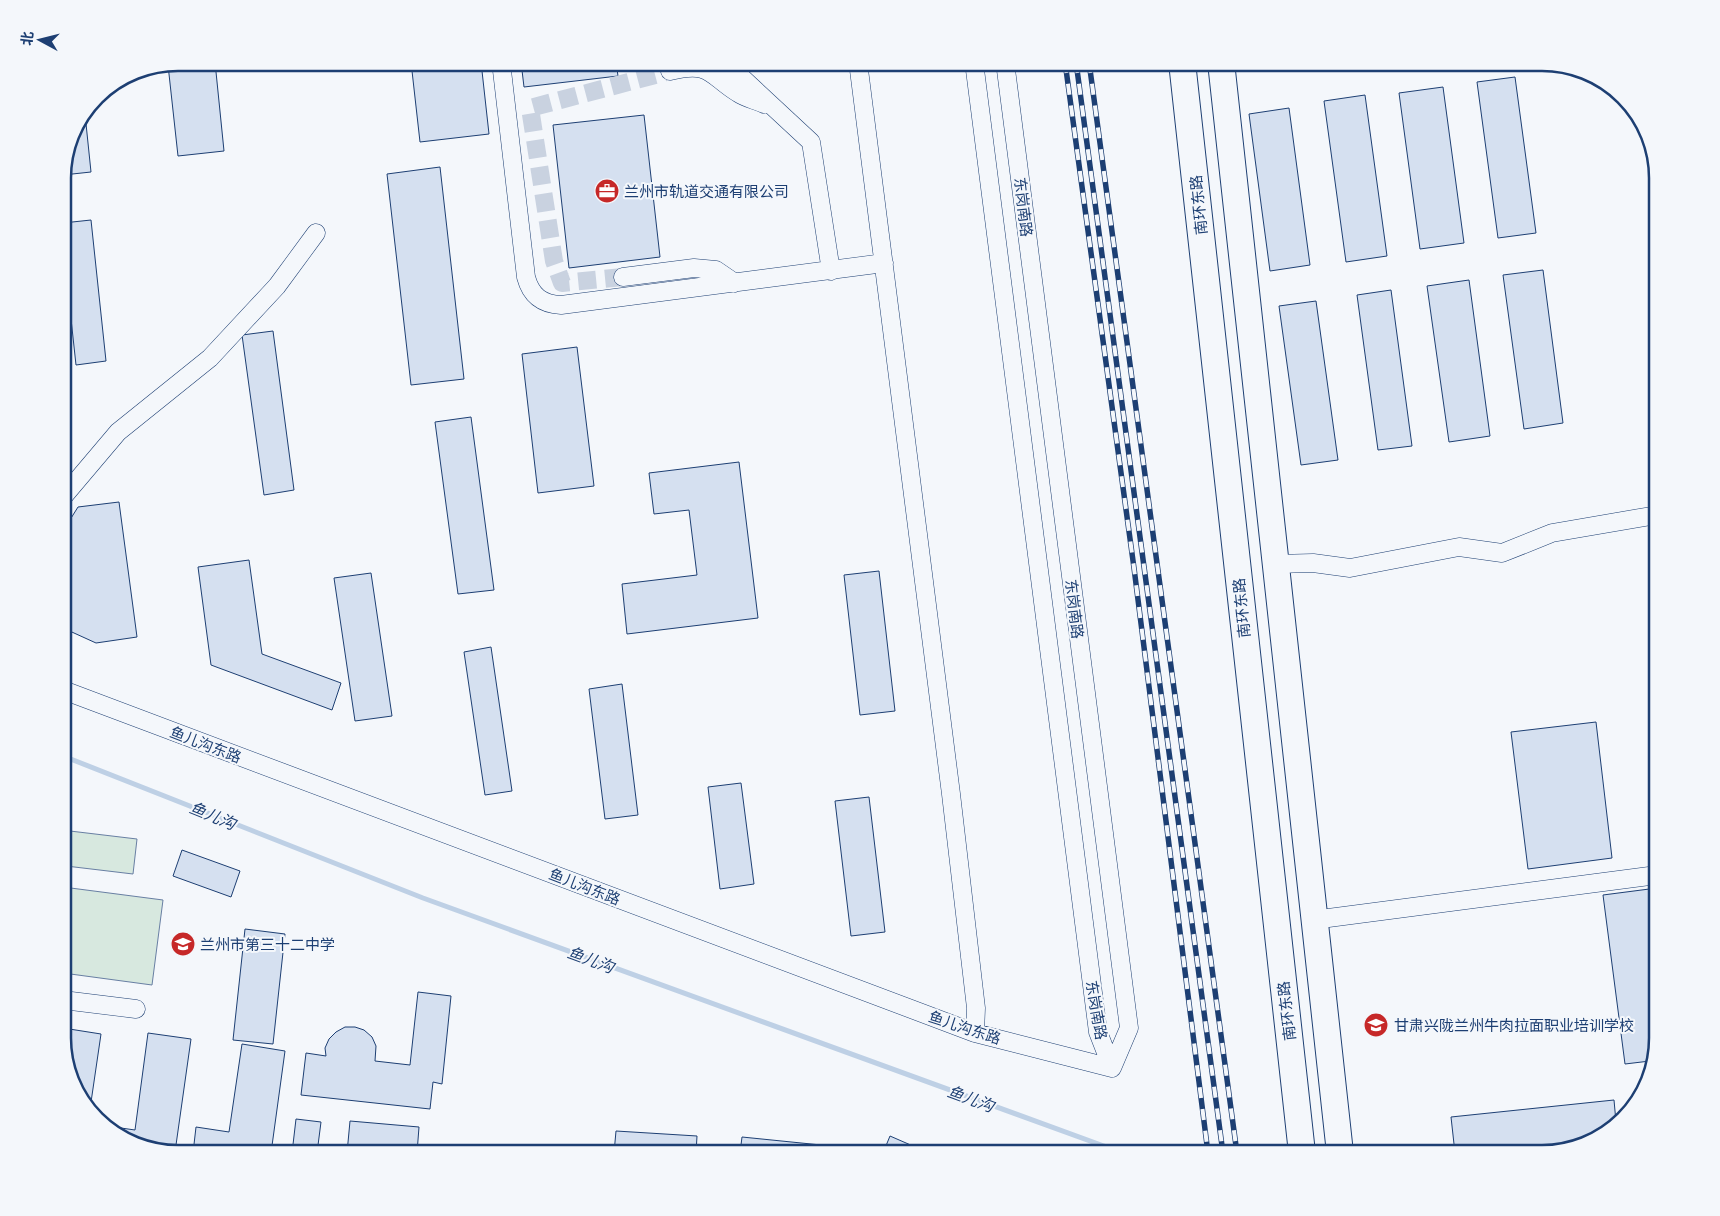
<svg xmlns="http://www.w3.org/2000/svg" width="1720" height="1216" viewBox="0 0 1720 1216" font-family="'Exo 2','Noto Sans SC',sans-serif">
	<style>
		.green { fill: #d7e8df; stroke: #687fa3 }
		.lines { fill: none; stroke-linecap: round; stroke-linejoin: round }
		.stream { stroke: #bed0e5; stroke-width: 5 }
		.building { fill: #d5e0f0; stroke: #1d3f73 }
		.minor-tunnel { stroke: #c9d2e0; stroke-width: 18; stroke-dasharray: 18 9; stroke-linecap: butt }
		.minor-casing { stroke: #1d3f73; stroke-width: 19 }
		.highway-casing { stroke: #1d3f73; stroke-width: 28 }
		.minor { stroke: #f4f7fb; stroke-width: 18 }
		.highway { stroke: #f4f7fb; stroke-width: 26 }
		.rail-casing { stroke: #1d3f73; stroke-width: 5.5 }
		.rail { stroke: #f4f7fb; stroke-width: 4; stroke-dasharray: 11; stroke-linecap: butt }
		.labels { text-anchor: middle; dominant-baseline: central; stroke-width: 4; stroke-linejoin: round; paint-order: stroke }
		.poi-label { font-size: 15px; fill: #1d3f73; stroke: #f4f7fb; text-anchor: start }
		.street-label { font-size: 15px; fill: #1d3f73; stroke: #f4f7fb }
		.water-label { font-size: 16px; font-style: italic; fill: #1d3f73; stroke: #f4f7fb }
		.rim { fill: none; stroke: #1d3f73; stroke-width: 2.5 }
	</style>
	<rect width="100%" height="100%" fill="#f4f7fb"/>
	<path class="green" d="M70 831 137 839 133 874 66 866Z
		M63 887 163 900 152 985 63 973Z"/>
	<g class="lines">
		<path class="stream" d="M63 756 423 898 1123 1153"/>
	</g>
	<path class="building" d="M179 62H215L224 151 178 156 168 65Z
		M411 62H481L489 134 420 142Z
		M521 62H616L618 76 524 87Z
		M1515 77 1536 233 1498 238 1477 82Z
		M1443 87 1464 243 1420 249 1399 93Z
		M1365 95 1387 256 1346 262 1324 101Z
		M1289 108 1310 265 1270 271 1249 114Z
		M85 114 91 172 63 175 71 134Z
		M644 115 660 257 569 268 553 125Z
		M440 167 464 379 411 385 387 174Z
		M91 220 106 361 76 365 63 245V223Z
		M1543 270 1563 423 1524 429 1503 275Z
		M1469 280 1490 436 1449 442 1427 286Z
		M1391 290 1412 446 1378 450 1357 295Z
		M1316 301 1338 460 1301 465 1279 306Z
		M273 331 294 490 264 495 242 335Z
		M577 347 594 486 538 493 522 354Z
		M471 417 494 590 458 594 435 422Z
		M739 462 758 618 627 634 622 584 697 575 689 510 654 514 649 473Z
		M119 502 137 637 96 643 63 628V531L78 507Z
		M249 560 262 654 341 683 332 710 211 665 198 567Z
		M879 571 895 711 860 715 844 575Z
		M371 573 392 716 355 721 334 578Z
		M491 647 512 791 485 795 464 652Z
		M622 684 638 815 605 819 589 689Z
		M1596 722 1612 858 1528 869 1511 732Z
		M741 783 754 884 720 889 708 787Z
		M869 797 885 932 851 936 835 801Z
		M182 850 240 871 231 897 173 876Z
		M1657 888V1038L1650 1061 1625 1064 1603 895Z
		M245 929 285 934 273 1044 233 1040Z
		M418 992 451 996 442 1084 433 1082 430 1109 301 1095 306 1053 326 1056 325 1048 329 1039 336 1032 345 1027H355L364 1030 372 1037 376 1046 375 1061 410 1065Z
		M63 1028 101 1034 90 1109 78 1095 63 1045Z
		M148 1033 191 1039 175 1152 114 1134 107 1126 135 1130Z
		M242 1044 285 1051 271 1153H193L196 1127 229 1132Z
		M1614 1100 1616 1122 1599 1138 1542 1153H1455L1451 1117Z
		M296 1119 321 1122 317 1153H292Z
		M350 1121 419 1127 417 1153H347Z
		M616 1131 697 1136 696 1153H614Z
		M890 1136 929 1153H883Z
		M742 1137 821 1145 820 1153H740Z"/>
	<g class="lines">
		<path class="minor-tunnel" d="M623 277 562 283 554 261 530 108 670 71"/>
		<defs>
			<path id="minor" d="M501 62 526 277C531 296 542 304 561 305L884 263
				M725 62 811 142 831 271
				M858 62 951 794 976 1008 975 1033
				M974 62 1098 1032 1112 1068
				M1005 62 1129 1028 1112 1068
				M670 71C711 61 709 75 738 93 745 98 755 100 764 104
				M623 277 694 268 716 270 735 283
				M63 497 118 432 210 358 277 286 316 233
				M1275 564 1313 563 1350 568 1459 547 1502 553 1552 533 1657 515
				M63 690 975 1033 1112 1068
				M1313 920 1657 875
				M63 1000 136 1009"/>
			<path id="highway" d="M1182 62 1302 1153
				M1221 62 1340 1153"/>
		</defs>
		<use href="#minor" class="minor-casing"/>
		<use href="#highway" class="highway-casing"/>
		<use href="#minor" class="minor"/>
		<use href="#highway" class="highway"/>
		<defs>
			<path id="rail" d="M1065 62 1134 568 1208 1153
				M1076 62 1223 1153
				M1089 62 1237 1153"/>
		</defs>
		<use href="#rail" class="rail-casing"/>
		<use href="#rail" class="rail"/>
	</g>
	<defs>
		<symbol id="office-disc" viewBox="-11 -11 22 22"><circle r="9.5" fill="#c62828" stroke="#f4f7fb"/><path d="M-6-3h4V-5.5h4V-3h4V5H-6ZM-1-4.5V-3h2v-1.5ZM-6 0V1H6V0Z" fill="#fff"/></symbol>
		<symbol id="school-disc" viewBox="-11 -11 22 22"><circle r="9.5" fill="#c62828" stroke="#f4f7fb"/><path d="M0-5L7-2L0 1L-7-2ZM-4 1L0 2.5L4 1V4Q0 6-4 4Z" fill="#fff"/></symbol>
		<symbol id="university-disc" viewBox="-11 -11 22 22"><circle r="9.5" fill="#c62828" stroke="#f4f7fb"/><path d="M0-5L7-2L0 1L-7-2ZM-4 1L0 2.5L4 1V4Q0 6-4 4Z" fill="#fff"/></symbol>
	</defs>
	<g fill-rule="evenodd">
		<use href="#office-disc" x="593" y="177" width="28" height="28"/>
		<use href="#school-disc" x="169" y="930" width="28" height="28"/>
		<use href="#university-disc" x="1362" y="1011" width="28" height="28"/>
	</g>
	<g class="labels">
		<g class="poi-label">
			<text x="624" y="191">兰州市轨道交通有限公司</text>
			<text x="200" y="944">兰州市第三十二中学</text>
			<text x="1394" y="1025">甘肃兴陇兰州牛肉拉面职业培训学校</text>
		</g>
		<g class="street-label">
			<text transform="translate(1198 205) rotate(-96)">南环东路</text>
			<text transform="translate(1024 207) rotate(83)">东岗南路</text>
			<text transform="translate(1241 608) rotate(-96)">南环东路</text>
			<text transform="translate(1075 609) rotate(83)">东岗南路</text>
			<text transform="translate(206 744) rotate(21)">鱼儿沟东路</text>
			<text transform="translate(585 886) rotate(21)">鱼儿沟东路</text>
			<text transform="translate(1097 1010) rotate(80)">东岗南路</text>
			<text transform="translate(1286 1011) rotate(-97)">南环东路</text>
			<text transform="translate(965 1027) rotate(18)">鱼儿沟东路</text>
		</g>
		<g class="water-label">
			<text transform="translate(213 815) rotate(22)">鱼儿沟</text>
			<text transform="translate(591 959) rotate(20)">鱼儿沟</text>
			<text transform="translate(971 1098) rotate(20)">鱼儿沟</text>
		</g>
	</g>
	<path d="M0 0H1720V1216H0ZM178 71H1542A107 107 0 0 1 1649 178V1038A107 107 0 0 1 1542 1145H178A107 107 0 0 1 71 1038V178A107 107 0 0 1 178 71Z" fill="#f4f7fb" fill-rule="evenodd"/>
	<path class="rim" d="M178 71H1542A107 107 0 0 1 1649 178V1038A107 107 0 0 1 1542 1145H178A107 107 0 0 1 71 1038V178A107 107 0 0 1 178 71Z"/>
	<g transform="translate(40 40) rotate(277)" stroke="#f4f7fb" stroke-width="4" paint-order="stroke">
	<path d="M0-4L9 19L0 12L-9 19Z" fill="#1d3f73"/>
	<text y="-8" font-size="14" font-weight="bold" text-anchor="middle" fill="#1d3f73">北</text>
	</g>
</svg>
